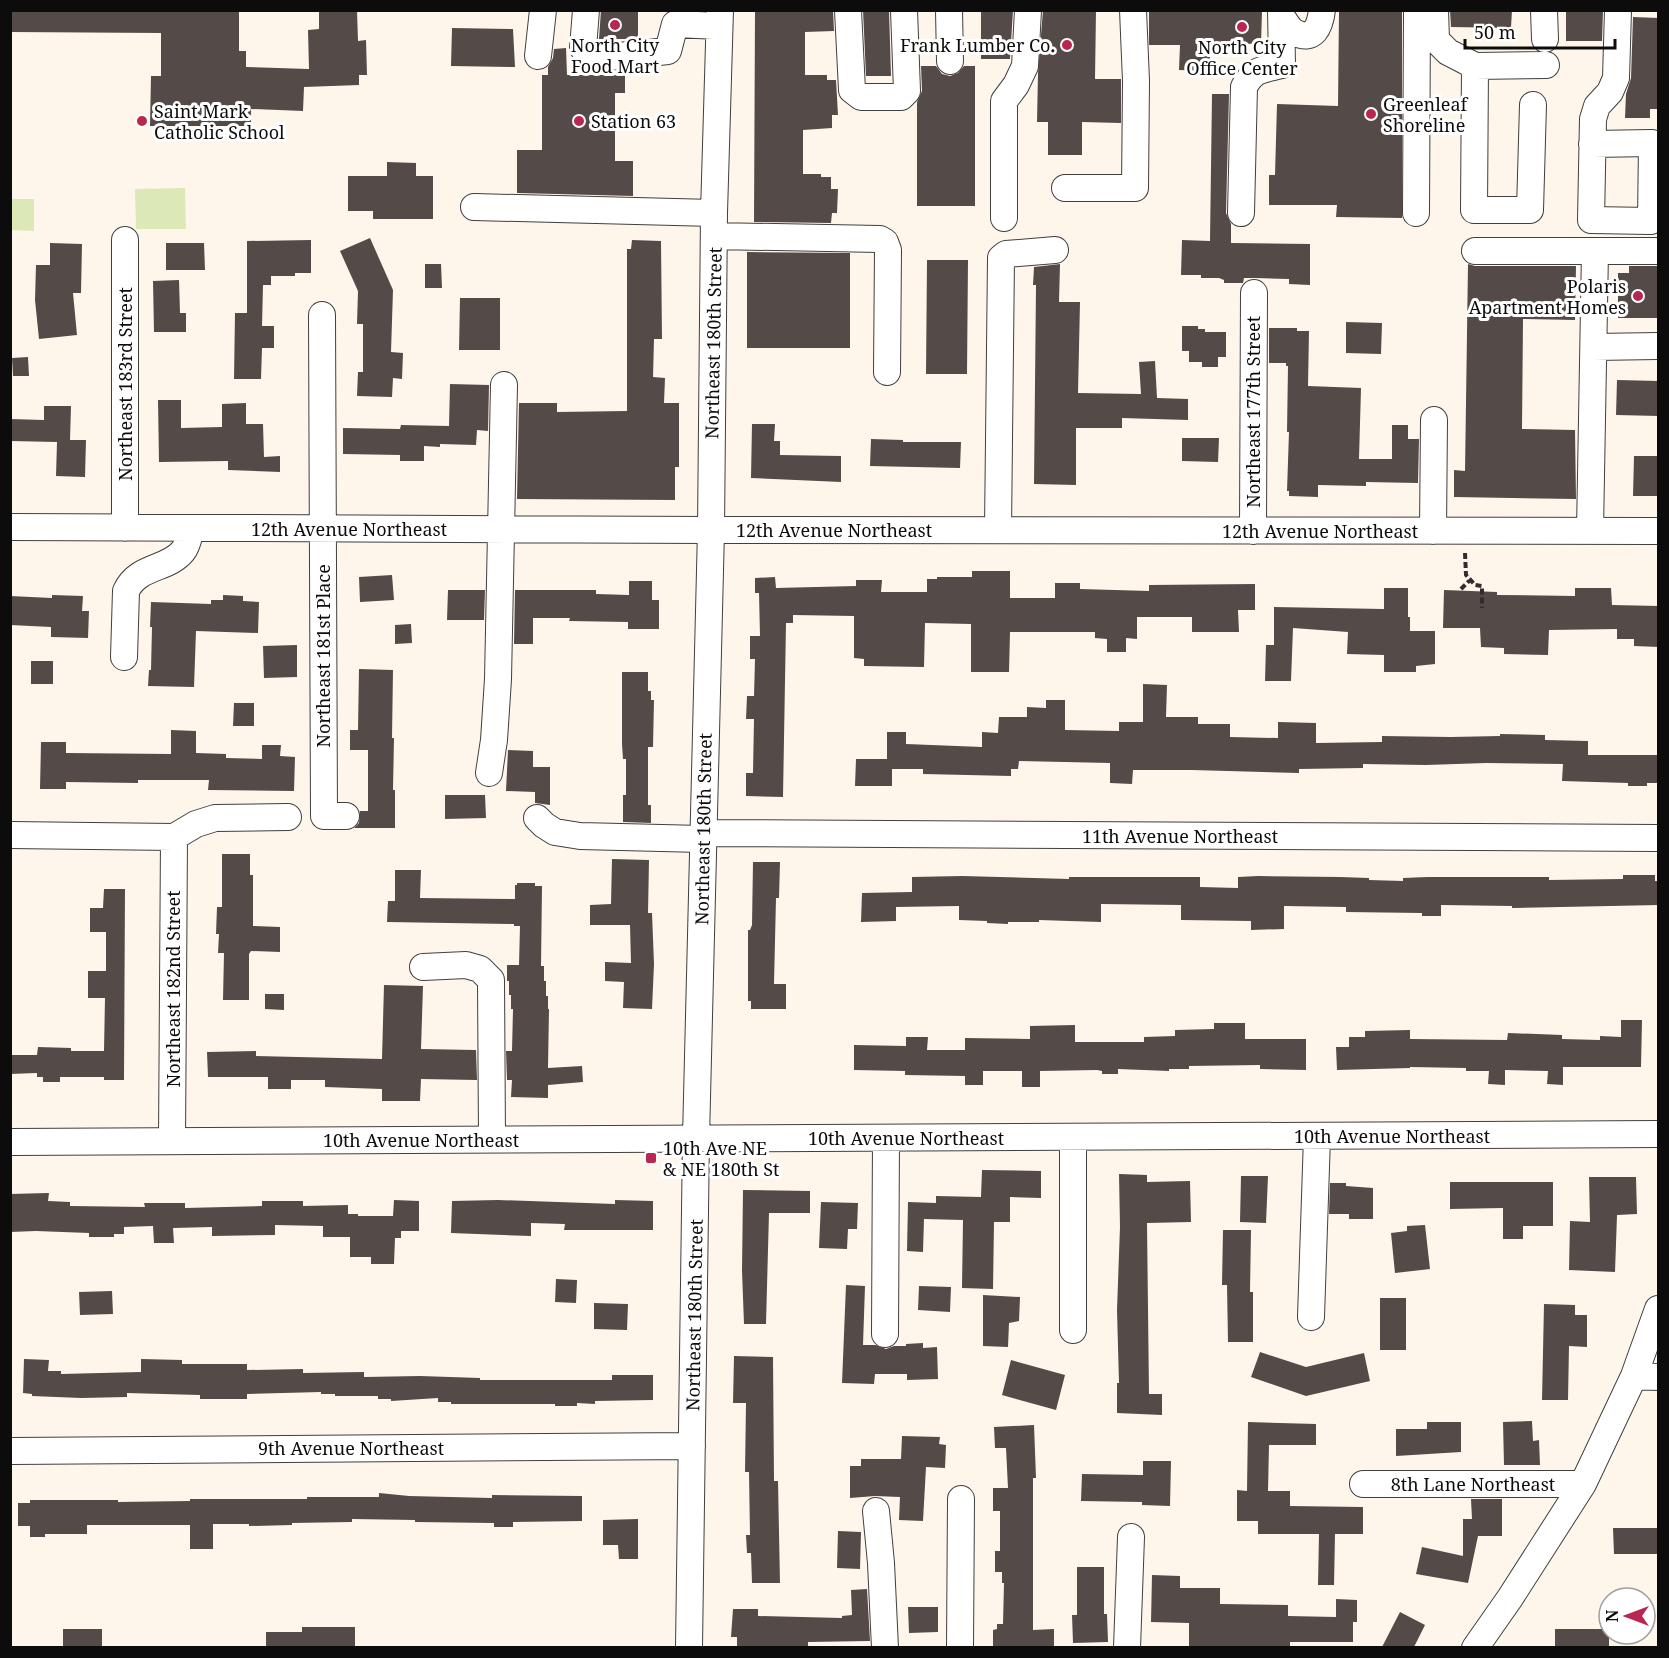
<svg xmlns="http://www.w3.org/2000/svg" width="1669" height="1658" viewBox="0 0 1669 1658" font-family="'Noto Serif',serif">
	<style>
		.green { fill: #dce8b6 }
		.building { fill: #544a48 }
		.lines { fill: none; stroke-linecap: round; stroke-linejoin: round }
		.minor-casing { stroke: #3f3f3f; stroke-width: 28 }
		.path { stroke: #2e2e2e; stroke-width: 4; stroke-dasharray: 6 3; stroke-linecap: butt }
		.minor { stroke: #fff; stroke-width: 26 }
		.poi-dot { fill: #b92650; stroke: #fff; stroke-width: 2 }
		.labels { text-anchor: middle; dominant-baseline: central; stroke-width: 6; stroke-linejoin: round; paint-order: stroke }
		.poi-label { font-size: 18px; fill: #0c0c0c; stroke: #fff; text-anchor: start }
		.street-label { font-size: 18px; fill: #0c0c0c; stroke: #fff }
	</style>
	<rect width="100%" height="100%" fill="#fff6eb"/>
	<path class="green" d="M185 188 186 229H136L135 189Z
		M11 199H34V231L11 230Z"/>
	<path class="building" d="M10 10H239V51H246V67L309 69 308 30 319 29V10H357L358 41 366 40 367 75H359V85L304 87 303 111 251 109V126H150L151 76H161V33L10 32Z
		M601 10H638V39H599Z
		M755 10H833L834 31 805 32V75H827V80H836L838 115H832V128L803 130V174H821V177H831V189H838L837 213H832L831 223 754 222Z
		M863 10H889L891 76H866Z
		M981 10H1013L1010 59H981Z
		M1043 10H1096L1095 79H1121V123L1082 122V155H1048V122H1037L1038 73Z
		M1149 10 1262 11 1261 44 1210 43V71L1179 70 1180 45H1149Z
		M1339 10H1402V218L1336 217 1337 205H1269V175H1275L1277 104 1338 106Z
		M1450 10H1512L1511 28 1451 27Z
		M1566 10H1603L1602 41H1566Z
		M1633 17 1659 18V109H1650V118H1625L1626 94 1631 78Z
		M452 28 513 29 515 67 451 66Z
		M566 48 567 75H625V93H615V161H633V196L517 193V150H542V75H548V67L553 58 554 49Z
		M921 66H936L942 74 950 76 958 73 964 66H975V206H917V102L922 91Z
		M1212 94H1229L1226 213 1231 224V243L1310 244V285L1289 284V279L1255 278H1244L1243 283H1224V280L1219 278H1201V275H1181L1182 240 1210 241Z
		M387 162 416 163V176H433V219H373V211H348V176H387Z
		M370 238 393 290 391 352 403 353 402 379 393 378 392 397 357 396 358 372H363V324H357L358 291 340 251Z
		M311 240V273H295V276H271V285H263L262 326H274V348H262L261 379H234L235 313H247V241Z
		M632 240 661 241 662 339H654L653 377 665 378 664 403H679V467H675V500L517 499 519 403H557V412L627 411V249H631Z
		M50 243 82 244 81 293H73L77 335 39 339 35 300 36 265H50Z
		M166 243H204L205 270H166Z
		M747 252 850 253V348H747Z
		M927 260H968L967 374H926Z
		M425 264H441L442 288H425Z
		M1060 264 1059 302H1080L1078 393 1141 394 1139 362 1155 361 1157 398 1188 399V420L1122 418V428H1076V485L1034 484 1036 285H1033L1034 267Z
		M1468 264 1475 266H1576L1575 320 1523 319 1522 429 1575 430 1576 499 1454 497V470L1465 471Z
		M1629 266H1659V318H1618V273H1629Z
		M179 280 180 313H186V332H154L153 281Z
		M460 298H500V350H459Z
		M1346 322 1382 323 1381 354 1346 353Z
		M1182 326H1198V329H1205V332H1226V357H1218V367H1202V362H1189V351H1182Z
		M1269 328H1297V331H1309L1308 386 1361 388 1359 459H1392V425H1408V439H1419L1418 483 1366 482V486L1318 485V497L1289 496V491H1287L1289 432H1287L1288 366H1286V363H1269Z
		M28 357 29 376H13L12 358Z
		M1617 380 1659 381V416L1616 415Z
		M450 384 489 385 488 431 477 430 476 445 440 444V447L424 446V461H400V455L343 454V428L400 429 401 425 449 426Z
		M158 400H181V428L222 427V404L246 403V424H263L264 457 280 456V472L228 470V461L159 462Z
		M44 406H71L70 440H86L85 477 56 476 57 442 10 441V419L44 420Z
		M752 424H775L774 441H780V455L841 456V482L751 478Z
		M1182 438H1219L1218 462 1182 461Z
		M871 439 903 440V442H961L960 468 870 466Z
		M1634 456H1659V496H1633Z
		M972 571H1010V598H1055V583H1080V589L1149 591V585L1255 584V610H1238L1239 632H1192V617H1137V639L1126 638V652H1107V639L1095 638V632H1010L1009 672H971V624L925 623 924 667 864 666V659L854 658V616L793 615V623H786L783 797 746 796V773H753L754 719H746L747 696H754L755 659H750V636H760L759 593H755V578L775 577 776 588 856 586V580H882L881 592H927V579H937V577H972Z
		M392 575 394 600 360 602 359 577Z
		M629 581H652V600H659V629H628V622L569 621 570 618H533V644H514L515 590H596V594L629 595Z
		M1384 588H1408V617H1410V631H1435V664L1416 666V672H1384V655L1347 654 1348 632 1293 628 1291 681H1265L1266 645H1274V607L1384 609Z
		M1575 588H1611L1612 605 1659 606V647L1634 646V639H1617V629L1549 630 1548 655 1504 654V648L1481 647 1480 628H1443L1444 590 1497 592V595L1575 596Z
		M448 590H485L484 620H447Z
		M52 595 83 596 82 611H89L88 638 51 637V627L10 625V596L52 598Z
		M223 595 243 596V601L259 602 258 633 196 631 194 687 148 686 149 670H151L152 627H150L151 602 211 604V600H223Z
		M411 624 412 643 395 644V625Z
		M297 645V677L264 678 263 646Z
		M31 661H53V684H31Z
		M359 669 393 670 392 738H394L393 790H395V828H354L359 823 360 811H368V750H350V730H358Z
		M622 672H648V691H651V700H654L653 747H648V805H651V823L623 822V795H626V759H623L622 744Z
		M1143 684 1167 685 1166 717H1198V724H1230V737L1278 738V722L1316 723V743L1382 742V736L1451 737 1500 736V734L1545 735V740L1588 741V755H1659V783H1647V786H1628V783L1562 781 1563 764 1486 763 1426 765 1363 764V768L1299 769V773L1192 770H1133L1132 784 1110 783V763L1019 761 1018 769H1011V776L923 774V769H892V786H855L856 759H887V732H906V744L982 747V732L998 733 999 717H1027V707L1046 708V700H1065V730L1119 731V722H1143Z
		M234 703H254V726H233Z
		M171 730 196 731V753L226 754V758L262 759V745H281L280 756 295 757 294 791 208 790 209 780H138V783L66 782V789H40L41 742H66V753L171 754Z
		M508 750 533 751V767H550V805L535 803V792L506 791Z
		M445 795H485L486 818 445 819Z
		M222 854H250V875H253V926L280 927V952L251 951 249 954V1000H223L224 953H218L219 934H216L217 907H222Z
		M612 859 649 860 648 913H652L654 964 652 1009 623 1008 624 982 605 981V962L631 963 630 925H590V905L611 904Z
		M753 862H780L779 898H776L774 984H786V1009H751V1001H748V930H750L752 925Z
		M395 870H421L420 898 515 899V885H517V883H535V886H542L541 966H544V981H546V996H548V1009H549L548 1068 582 1066 583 1082 548 1085V1098L511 1097 512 1080H507L506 1051H512L513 1009H511V995H509V981H507V965H519L520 926H514V924L387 922 388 901H395Z
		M1623 875H1655V881H1659V905L1512 908V906L1441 905V916H1422V913L1346 912V907L1284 906V929L1251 930V921L1181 920V905L1101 904V922L1039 920V922H1008V924L987 923V921L959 920V906L896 907V921L861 922 862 893 912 892V877L962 876 1069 879V877H1200V887L1238 888V877L1258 876 1340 877 1369 878V880L1403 881V878L1427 877H1549V880L1623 879Z
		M104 889H125L124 1080H104V1077H60V1082H43V1077H37V1073L10 1074V1055H37L38 1047 71 1048V1051H104L105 998H88V971H106V932H90V908H103Z
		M384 985 423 986 421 1049 476 1050 477 1080 421 1079 420 1101H382V1089L325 1087V1080H291V1089H268V1077H208L207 1052 256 1051V1056L382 1059Z
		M265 994H284V1010L265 1009Z
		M1621 1020H1642L1641 1067H1563V1085L1547 1084 1548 1071 1505 1070V1085L1488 1084 1489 1071H1466V1068L1410 1067V1068L1337 1070 1336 1047H1349V1037H1365V1031L1410 1030V1039L1507 1040 1508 1033 1562 1035V1039L1600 1040V1036L1621 1037Z
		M1214 1023H1245V1039H1306V1070L1260 1069V1065L1189 1066V1069H1169V1071L1118 1069V1074H1102V1071L1097 1070 1040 1071V1087H1022V1071H983V1085H965V1076L905 1075V1071L854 1070V1045L906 1046V1037H928L927 1050H965V1038L1030 1039V1026L1075 1025V1042H1144V1037L1175 1036V1030L1214 1029Z
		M982 1170 1041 1171V1198L1010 1197V1222H994L993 1289 962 1288 963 1220 924 1219 923 1252 907 1251 908 1202 936 1203V1196L981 1197Z
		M1119 1174 1147 1175V1182L1190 1181 1191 1222 1147 1223 1149 1394H1162V1415L1117 1413V1383H1119L1117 1310 1120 1227Z
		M1241 1176H1268L1266 1223 1240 1222Z
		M1589 1177H1636L1637 1214 1617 1215 1615 1272 1569 1270 1570 1221 1590 1222Z
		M1450 1182H1553V1226H1523V1239H1503V1208L1450 1209Z
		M1330 1183H1346V1186L1373 1188V1219H1349V1214H1329Z
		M743 1190 810 1191V1213H769L766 1324H744L742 1271Z
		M49 1193 48 1201 70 1202V1206L145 1207 144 1203H185V1208L262 1206V1201H303V1206L348 1205V1214H358V1216H393L394 1200 419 1201V1231H401V1238H395L394 1264H371V1257H350V1237H323V1226L275 1225V1235L212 1236V1227L173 1228 174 1243H154L153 1226 124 1227V1234H114V1237H89V1233L36 1231 10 1232V1194Z
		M498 1200 615 1204V1200L653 1201V1230H564L565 1224 531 1223V1236L451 1233 452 1201Z
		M821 1202 858 1203 857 1229H848L847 1249 819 1248Z
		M1425 1225 1430 1269 1395 1273 1391 1233 1407 1231V1226Z
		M1223 1230H1251L1250 1292H1253V1342H1228L1227 1285H1222Z
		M556 1279 577 1280 576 1303 555 1302Z
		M846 1285 865 1286 863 1345H876L886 1349 894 1346H906V1344L923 1343V1348L937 1347 938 1379 907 1380V1374H875L874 1384 842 1383Z
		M919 1286 951 1287 950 1312 918 1310Z
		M112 1291 113 1314 80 1315 79 1292Z
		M983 1295 1020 1297 1019 1321 1009 1323 1008 1347 983 1346Z
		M1380 1298H1406V1350H1380Z
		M594 1303 628 1304 627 1330 594 1329Z
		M1544 1304 1575 1305V1315H1587V1347L1569 1346 1568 1400H1542Z
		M1260 1352 1306 1367 1364 1353 1370 1381 1306 1396 1251 1377Z
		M734 1356 773 1357 774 1481H778L780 1583H752L751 1553H747L746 1535H750L749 1472H745L746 1403H733Z
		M24 1359 49 1360 48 1371H61V1374L141 1372V1359L182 1360V1364H247V1370L303 1369V1373L364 1372V1377L420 1376 480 1378V1380H612V1375H653V1400L595 1401V1404L577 1403V1406H555V1404H451V1402H438V1398L391 1401V1399H378V1396H335V1394H321V1392L247 1394V1399H200V1395L127 1393V1397L81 1398 32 1396V1394L23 1393Z
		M1011 1360 1065 1375 1056 1410 1002 1395Z
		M1532 1421 1533 1441 1539 1440 1540 1465H1504L1503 1422Z
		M1248 1422 1316 1424V1445H1269L1268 1491H1290V1506L1363 1507V1534H1335L1334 1585H1318L1319 1534H1258V1521H1237V1490L1247 1491Z
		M1427 1422H1461V1452L1396 1456V1429H1427Z
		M1034 1425 1036 1478H1033V1630L1054 1629V1647H993V1630L997 1629V1624H1003L1004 1583H1002V1572H995V1551H1000V1511H993V1488H1008L1006 1448H995L994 1427Z
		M902 1436 940 1437 939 1444 946 1445 945 1468 926 1467 923 1521 899 1520 900 1497 875 1496 850 1498V1466H861V1459H901Z
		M1143 1461H1171L1170 1506 1142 1505V1502L1081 1501 1082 1474 1143 1475Z
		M379 1493 409 1496 492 1498V1495L582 1496V1521L513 1522V1527H494V1523L415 1522V1520L352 1519V1522L292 1523V1525L249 1526V1524H213V1549H190V1525H87V1534H45V1537H30V1526H18V1503H30V1500H118V1502L190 1501V1499H307V1497H379Z
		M1471 1499H1502V1536H1478L1468 1583 1416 1574 1422 1547 1463 1556V1519H1472Z
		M638 1519V1559H619L618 1545H603V1520Z
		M1613 1528H1659V1554H1614Z
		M838 1531 861 1532 860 1569 837 1568Z
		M1077 1567H1104V1614H1107L1108 1642 1073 1643 1072 1615H1077Z
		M1152 1575 1180 1576V1588H1220V1604L1288 1605V1616L1336 1617V1599L1357 1600V1622H1353V1642H1290V1646L1261 1647H1189V1623L1151 1622Z
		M867 1589 870 1641 808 1642V1647H737V1637H731L733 1609H758V1616L842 1618V1616L852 1615 851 1590Z
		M908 1607H938V1632L909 1633Z
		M1400 1612 1425 1625 1414 1647H1382Z
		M302 1627H355V1647H266V1632H302Z
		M63 1629H102V1647H63Z
		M1555 1629H1609V1647H1555Z"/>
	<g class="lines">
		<defs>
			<path id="minor" d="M586 10 583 48 590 59 668 51 675 24 719 26
				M848 10 852 90 861 97H901L907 91 904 10
				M949 10 950 61
				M1435 10 1436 40 1448 52 1475 66 1474 210H1530L1533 105
				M1544 10 1545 39
				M1281 16C1285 21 1289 29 1294 32 1314 43 1320 26 1322 10
				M538 56 543 10
				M1475 66 1546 65
				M1592 144 1652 143 1651 221 1591 220 1593 119 1597 106 1610 92 1616 78 1618 10
				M1065 188H1135L1136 81 1133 10
				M474 207 714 213
				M1241 213 1244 87C1254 68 1263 70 1282 65L1281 10
				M1416 213 1417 10
				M1004 218V101L1016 85 1025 66 1028 10
				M714 236 880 239 885 242 888 250 887 372
				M125 240V528
				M1475 251H1658
				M322 315 324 816H346
				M1594 347 1658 346
				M10 527 711 530 1658 531
				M998 530 1001 258 1006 254 1055 250
				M1253 531 1254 293
				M1433 531 1434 420
				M1590 531 1595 251
				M124 657 126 591C138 565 168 570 183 551 188 545 189 535 191 528
				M489 773 494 740 498 679 504 385
				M537 818 544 825 555 832 580 836 702 839
				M702 833 1658 838
				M10 835 174 837
				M174 837 196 824 215 818 288 817
				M423 967 466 965 480 969 491 980 492 1139
				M172 1141 174 837
				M10 1142 1658 1134
				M1311 1317 1317 1137
				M1073 1330V1137
				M885 1334 886 1138
				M1634 1376 1658 1377
				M10 1451 692 1446
				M1363 1484H1583
				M876 1511 881 1563 885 1648
				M689 1648 696 1138 711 530 714 213 720 10
				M960 1648 961 1499
				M1127 1648 1131 1537
				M1475 1648 1510 1598 1583 1484 1634 1376 1658 1309"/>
		</defs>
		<use href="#minor" class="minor-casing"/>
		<path class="path" d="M1465 553 1466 575 1475 585 1482 586V608
			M1461 589 1469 581"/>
		<use href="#minor" class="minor"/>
	</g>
	<g class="poi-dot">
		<circle cx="615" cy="25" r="6"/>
		<circle cx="1242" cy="27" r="6"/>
		<circle cx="1067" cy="45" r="6"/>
		<circle cx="1371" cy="114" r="6"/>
		<circle cx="142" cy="121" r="6"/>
		<circle cx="579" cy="121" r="6"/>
		<circle cx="1638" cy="296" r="6"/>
		<rect x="645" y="1152" width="12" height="12" rx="3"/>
	</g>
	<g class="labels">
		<g class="poi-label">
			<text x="615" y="45" text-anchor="middle">North City<tspan x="615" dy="21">Food Mart</tspan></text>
			<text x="1055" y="45" text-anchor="end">Frank Lumber Co.</text>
			<text x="1242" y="47" text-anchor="middle">North City<tspan x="1242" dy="21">Office Center</tspan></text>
			<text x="1383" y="104">Greenleaf<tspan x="1383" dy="21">Shoreline</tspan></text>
			<text x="154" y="111">Saint Mark<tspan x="154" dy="21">Catholic School</tspan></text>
			<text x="591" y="121">Station 63</text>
			<text x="1626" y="286" text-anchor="end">Polaris<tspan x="1626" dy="21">Apartment Homes</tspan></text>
			<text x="663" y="1148">10th Ave NE<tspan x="663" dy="21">&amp; NE 180th St</tspan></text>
		</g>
		<g class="street-label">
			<text transform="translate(713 343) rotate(-89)">Northeast 180th Street</text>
			<text transform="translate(125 384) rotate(-90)">Northeast 183rd Street</text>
			<text transform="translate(1253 412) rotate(-90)">Northeast 177th Street</text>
			<text x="349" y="529">12th Avenue Northeast</text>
			<text x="834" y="530">12th Avenue Northeast</text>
			<text x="1320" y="531">12th Avenue Northeast</text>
			<text transform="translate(323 656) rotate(-90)">Northeast 181st Place</text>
			<text transform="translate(703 829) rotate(-89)">Northeast 180th Street</text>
			<text x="1180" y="836">11th Avenue Northeast</text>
			<text transform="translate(173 989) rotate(-90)">Northeast 182nd Street</text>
			<text x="1392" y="1136">10th Avenue Northeast</text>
			<text x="906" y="1138">10th Avenue Northeast</text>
			<text x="421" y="1140">10th Avenue Northeast</text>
			<text transform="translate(694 1315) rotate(-89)">Northeast 180th Street</text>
			<text x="351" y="1448">9th Avenue Northeast</text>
			<text x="1473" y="1484">8th Lane Northeast</text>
		</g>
	</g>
	<rect width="1669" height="1658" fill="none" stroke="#0c0c0c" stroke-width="24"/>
	<g transform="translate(1627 1616) rotate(270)"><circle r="28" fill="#ffffff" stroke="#9e9e9e" stroke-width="1.5"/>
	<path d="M0-4.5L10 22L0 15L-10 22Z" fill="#b92650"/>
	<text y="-9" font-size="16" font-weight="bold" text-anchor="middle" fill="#0c0c0c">N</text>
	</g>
	<path d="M1465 39v9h150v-9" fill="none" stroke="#0c0c0c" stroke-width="3"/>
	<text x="1474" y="39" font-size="18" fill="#0c0c0c" stroke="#ffffff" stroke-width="4.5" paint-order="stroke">50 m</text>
</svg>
